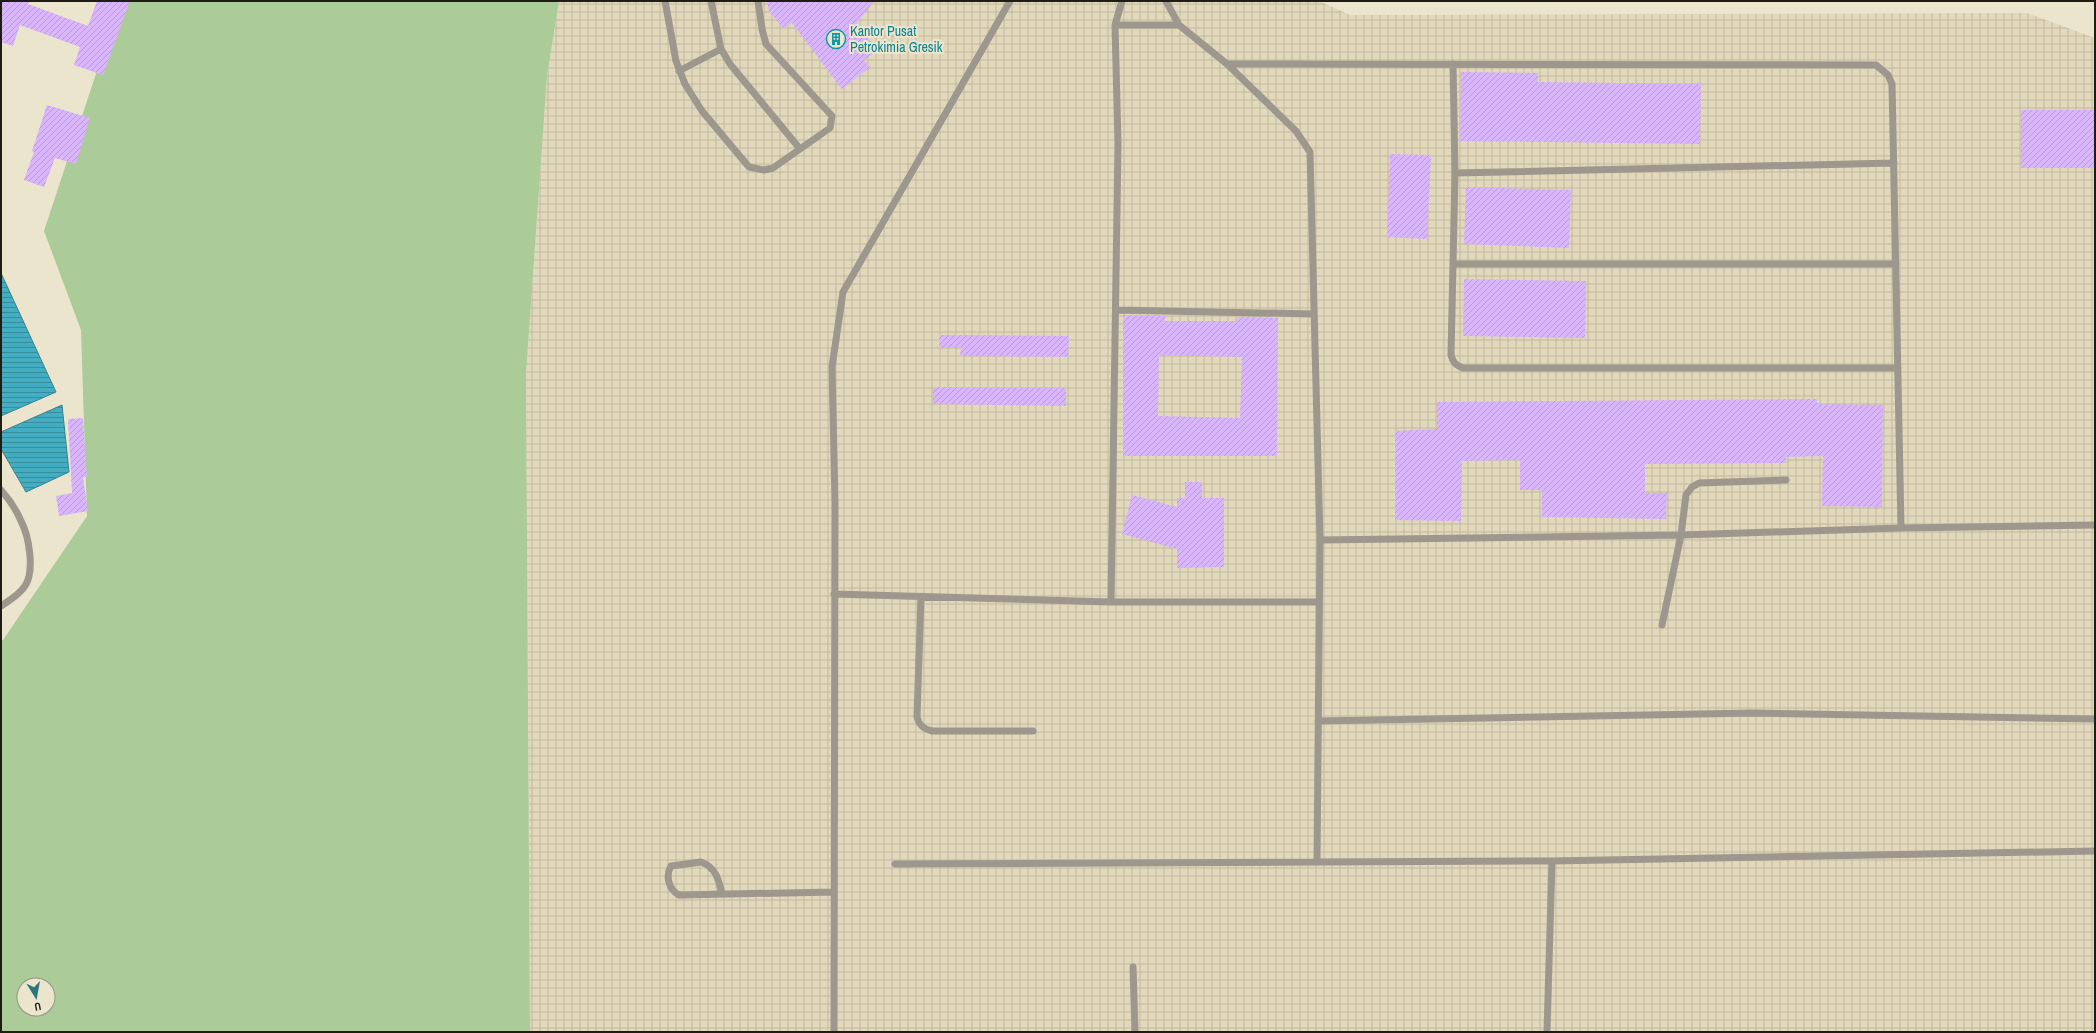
<svg xmlns="http://www.w3.org/2000/svg" width="2096" height="1033" viewBox="0 0 2096 1033" font-family="'Archivo Narrow',sans-serif">
	<style>
		.industrial { fill: url(#industrial-grid) }
		.grass { fill: #abcb98; fill-rule: evenodd }
		.water { fill: url(#water-rules); stroke: #38828e }
		.building { fill: url(#building-hatch); fill-rule: evenodd }
		.lines { fill: none; stroke-linecap: round; stroke-linejoin: round }
		.service { stroke: #9d978e; stroke-width: 7 }
		.labels { text-anchor: middle; dominant-baseline: central; stroke-width: 4; stroke-linejoin: round; paint-order: stroke }
		.culture-label { font-size: 14px; fill: #0d838f; stroke: #ece5ce; text-anchor: start }
	</style>
	<defs>
		<pattern id="industrial-grid" width="8" height="8" patternUnits="userSpaceOnUse"><rect width="8" height="8" fill="#e2d8bb"/><path d="M0 4h8M4 0v8" fill="none" stroke="#c1b9a0"/></pattern>
		<pattern id="water-rules" width="6" height="5" patternUnits="userSpaceOnUse"><rect width="6" height="5" fill="#43aec2"/><path d="M0 2.5h6" fill="none" stroke="#378d9c"/></pattern>
		<pattern id="building-hatch" width="6" height="6" patternUnits="userSpaceOnUse"><rect width="6" height="6" fill="#d9b5f9"/><path d="M-1 1l2-2M0 6l6-6M5 7l2-2" fill="none" stroke="#ba9bd5"/></pattern>
	</defs>
	<rect width="100%" height="100%" fill="#ece5ce"/>
	<path class="industrial" d="M559 1H1319L1350 15 2027 13 2095 38V1032H530L526 374 547 76Z"/>
	<path class="grass" d="M120 1H559L547 76 526 374 530 1032H1V640H3L87 516 81 330 44 231ZM24 985H48V1009H24Z"/>
	<path class="water" d="M1 273 56 392 1 416Z
		M62 405 69 472 26 492 1 449V432Z"/>
	<path class="building" d="M1 1H29L28 4 88 26 97 1H130L103 75 74 65 80 47 20 25 13 46 1 42Z
		M767 1H874L857 23 877 50 864 60 870 67 842 89 792 23 783 28 769 11Z
		M1461 72 1538 73V82L1701 84 1700 144 1460 141Z
		M47 105 90 118 76 164 55 158 44 187 24 180 34 152 32 151Z
		M2021 110H2095V168H2021Z
		M1390 154 1431 155 1427 239 1387 237Z
		M1466 187 1571 190 1569 248 1464 244Z
		M1464 279 1586 281 1585 338 1463 336Z
		M1123 315 1165 316V321H1237V317L1278 318 1277 456H1123ZM1159 355 1242 357 1240 418 1158 416Z
		M939 335 1069 336 1068 357 960 356 961 347 939 348Z
		M933 387 1066 388V406L933 404Z
		M1817 399V404L1883 405 1882 507 1822 506 1823 456 1786 457V463L1645 464V493H1667L1666 519 1542 517V490H1520V460L1462 461 1461 521 1395 520V431L1437 429V402Z
		M83 418 87 477H83L88 511 59 516 56 496 72 493 68 419Z
		M1185 482H1202V498H1224V567L1177 568V549L1122 534 1132 495 1177 507V498H1185Z"/>
	<g class="lines">
		<path class="service" d="M665 1 676 61 685 84 702 111 749 167 764 170 773 168 800 149 730 64 721 49 711 1
			M758 1 762 29 766 44 832 116 830 128 800 149
			M1122 1 1115 25 1118 144 1111 602H1318
			M1166 1 1179 25 1227 64 1296 131 1310 152 1320 540 1317 862 1552 861 1547 1032
			M1115 25H1179
			M1227 64 1876 65 1888 75 1892 84 1901 528
			M1453 64 1455 173 1451 355C1453 362 1455 365 1463 368H1898
			M679 71 721 49
			M1455 173 1894 163
			M1453 264H1896
			M1117 310 1313 314
			M1 490C9 499 16 509 21 521 29 536 35 571 25 586 19 595 10 600 1 606
			M1320 540 1681 535 1901 528 2095 525
			M834 594 1111 602
			M921 597 917 717C919 725 923 729 932 731H1033
			M1662 625 1681 535 1686 495 1692 487 1699 483 1786 480
			M1318 721 1754 713 2095 719
			M1552 861 2095 851
			M895 864 1317 862
			M722 894C719 881 716 867 701 862L671 866C665 876 669 890 679 895L834 892
			M1133 967 1135 1032
			M834 1032 835 503 832 367 843 292 1010 1"/>
	</g>
	<defs>
		<symbol id="building-ring" viewBox="-11 -11 22 22"><circle r="9.5" fill="#ece5ce" stroke="#0f9aa8" stroke-width="1.5"/><path d="M-4-6H4V6H1V3H-1V6H-4ZM-2.5-4.3h1.7v1.8h-1.7ZM.8-4.3h1.7v1.8H.8ZM-2.5-1h1.7V.8h-1.7ZM.8-1h1.7V.8H.8Z" fill="#0f9aa8"/></symbol>
	</defs>
	<g fill-rule="evenodd">
		<use href="#building-ring" x="825" y="28" width="22" height="22"/>
	</g>
	<g class="labels">
		<g class="culture-label">
			<text x="850" y="31">Kantor Pusat<tspan x="850" dy="16">Petrokimia Gresik</tspan></text>
		</g>
	</g>
	<rect width="2096" height="1033" fill="none" stroke="#1e1c14" stroke-width="4"/>
	<g transform="translate(36 997) rotate(169)"><circle r="19" fill="#ece5ce" stroke="#9a9584"/>
	<path d="M0-3L7 15L0 10L-7 15Z" fill="#2d767d"/>
	<text y="-6" font-size="11" font-weight="bold" text-anchor="middle" fill="#1e1c14">U</text>
	</g>
</svg>
